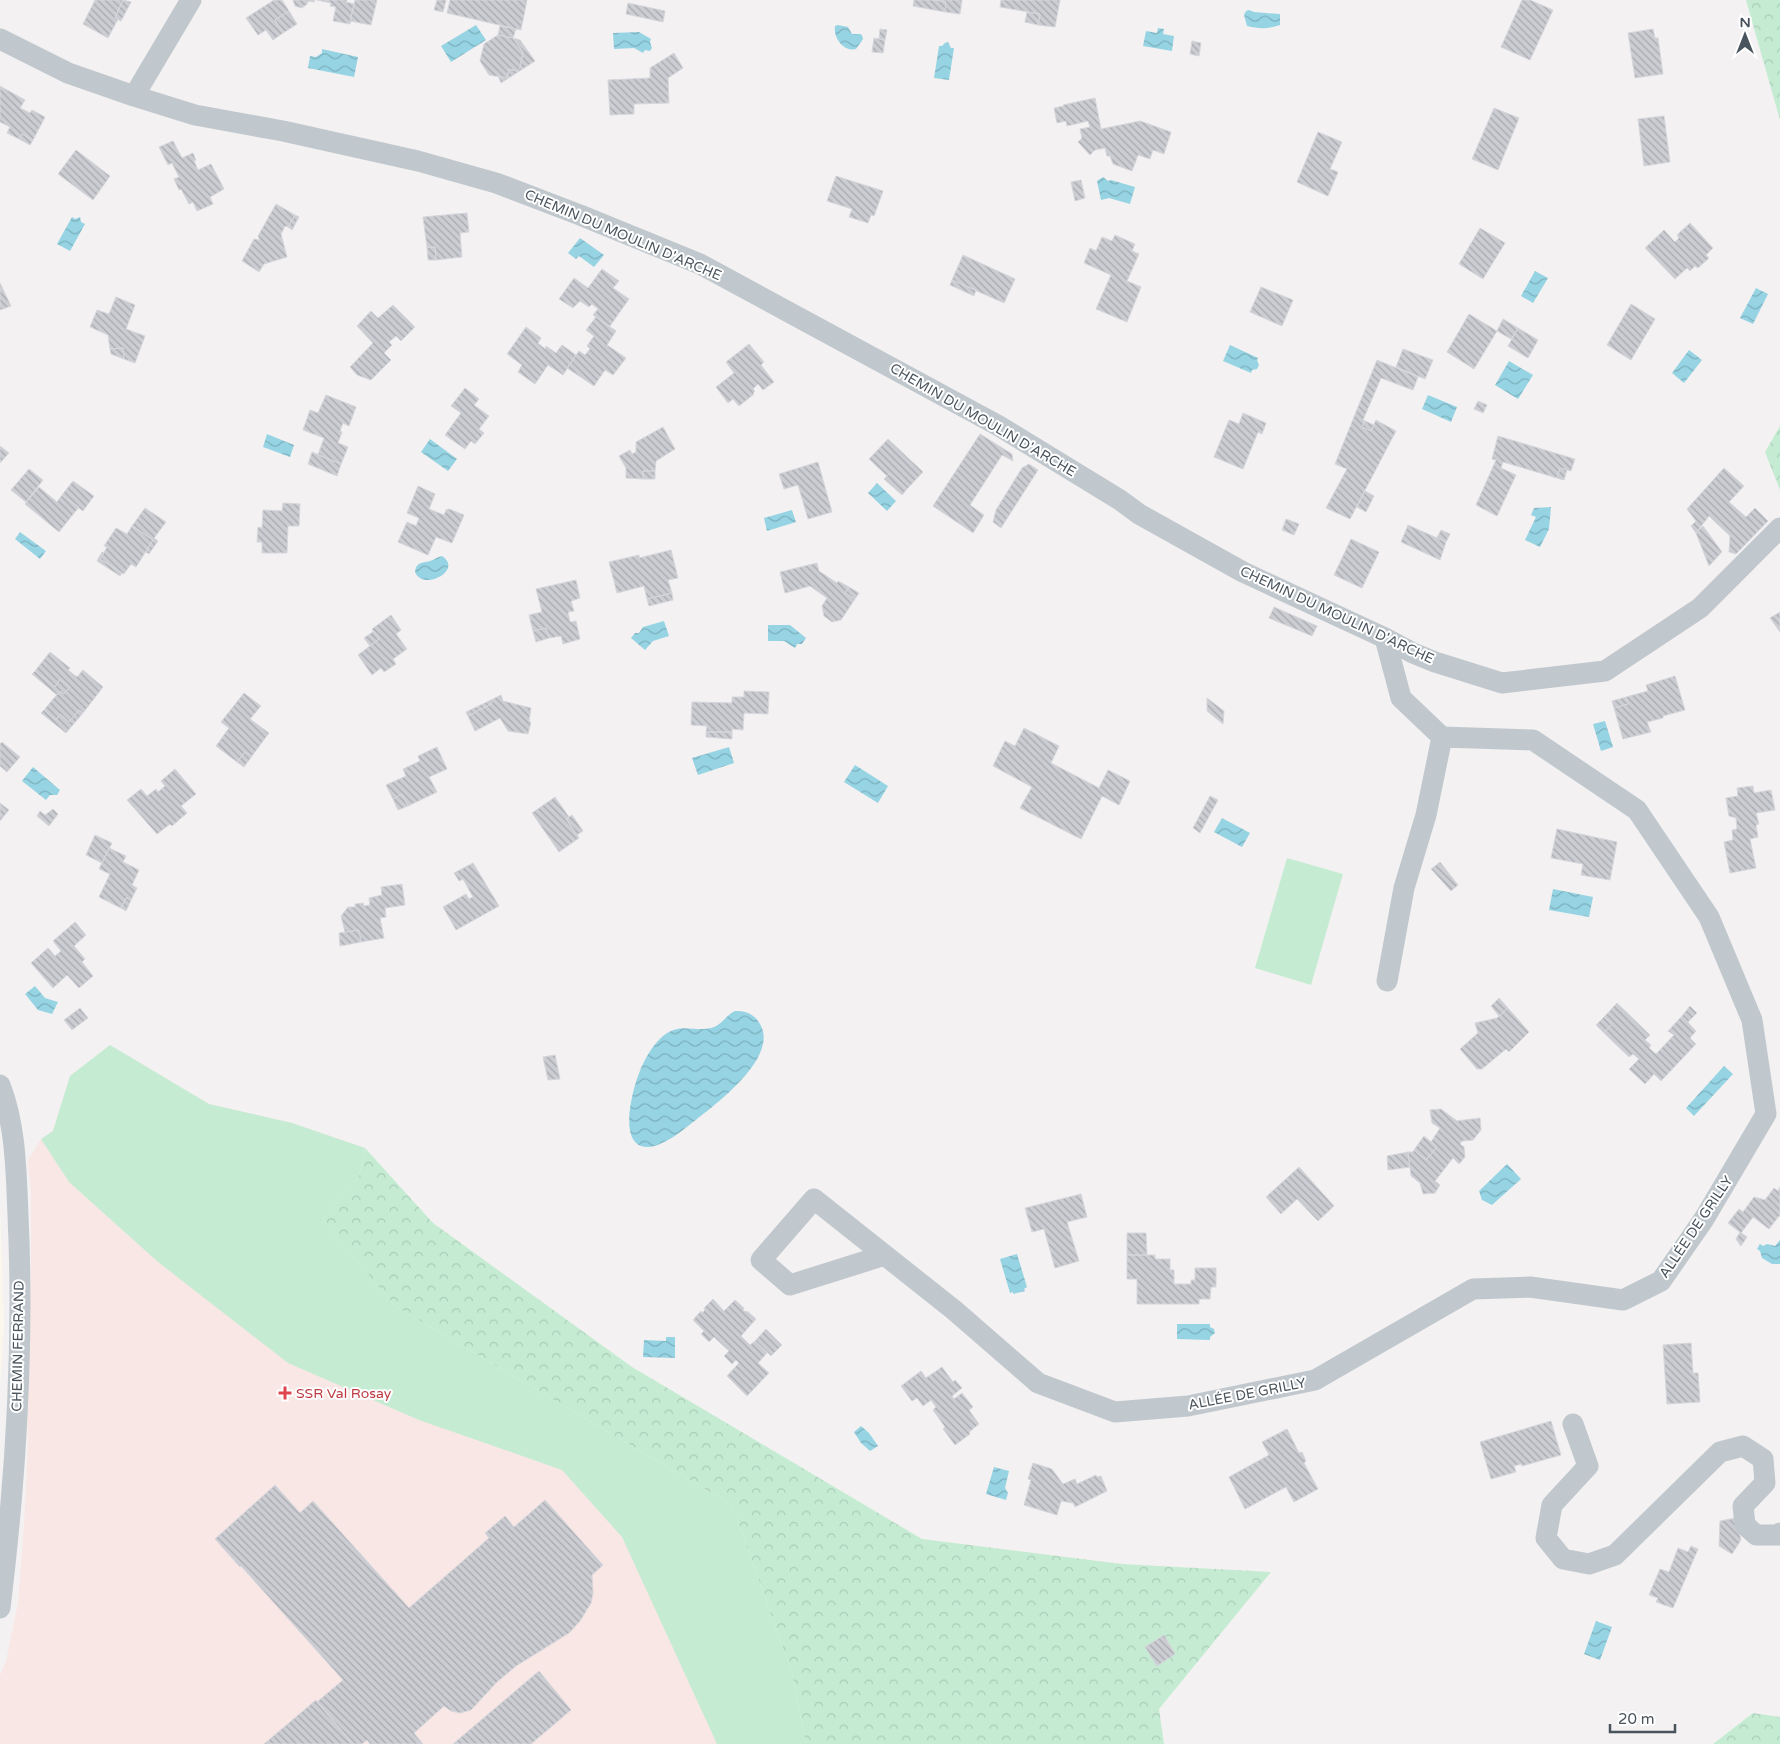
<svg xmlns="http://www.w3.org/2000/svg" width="1780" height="1744" viewBox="0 0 1780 1744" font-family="'Varela Round',sans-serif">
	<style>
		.commercial { fill: #fbf7ed }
		.medical { fill: #f9e7e5 }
		.green { fill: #c5ecd3 }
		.forest { fill: url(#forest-crowns) }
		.water { fill: url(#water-waves) }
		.building { fill: url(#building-back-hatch); stroke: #d6d7dc }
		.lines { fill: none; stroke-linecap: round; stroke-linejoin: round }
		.street { stroke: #c0c8ce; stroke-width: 21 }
		.health-dot { fill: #e0444e; stroke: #fff; stroke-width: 2 }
		.labels { text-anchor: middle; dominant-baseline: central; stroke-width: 4; stroke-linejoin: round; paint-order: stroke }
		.street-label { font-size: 14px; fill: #4a545d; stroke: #fff }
		.health-label { font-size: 14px; fill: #be3a42; stroke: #fff; text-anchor: start }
	</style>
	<defs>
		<pattern id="forest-crowns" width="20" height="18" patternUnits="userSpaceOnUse" patternTransform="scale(1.25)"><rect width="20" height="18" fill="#c5ecd3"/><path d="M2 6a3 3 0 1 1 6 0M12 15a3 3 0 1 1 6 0" fill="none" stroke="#abccb8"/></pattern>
		<pattern id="water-waves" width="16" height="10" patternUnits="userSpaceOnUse" patternTransform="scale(1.25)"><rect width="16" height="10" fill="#96d4e4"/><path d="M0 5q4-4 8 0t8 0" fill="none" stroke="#7cafbc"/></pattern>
		<pattern id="building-back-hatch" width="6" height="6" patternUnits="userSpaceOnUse" patternTransform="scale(1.25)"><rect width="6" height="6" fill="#cbcdd3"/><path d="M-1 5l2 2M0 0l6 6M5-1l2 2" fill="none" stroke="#a7a9ae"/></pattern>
	</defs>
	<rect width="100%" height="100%" fill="#f3f1f1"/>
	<path class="commercial" d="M0 1205 4 1327 0 1387Z"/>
	<path class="medical" d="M110 1045 209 1104 292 1123 365 1148 359 1177 395 1306 732 1505 806 1744H0V1675L6 1661 18 1603 24 1525 28 1449 27 1380 31 1272V1190L28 1160 41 1139 53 1131 70 1076Z"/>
	<path class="green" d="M1287 858 1343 874 1311 985 1255 968Z
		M110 1045 209 1104 292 1123 365 1148 359 1177 322 1220 395 1306 732 1505 792 1673 806 1744H717L622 1537 562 1470 419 1420 288 1363 158 1262 69 1182 41 1139 53 1131 70 1076Z"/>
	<path class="forest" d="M1746 0H1780V120Z
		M1780 426V490L1765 452Z
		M365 1148 433 1223 632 1367 922 1539 1122 1564 1271 1572 1159 1709 1164 1744H806L792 1673 732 1505 395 1306 322 1220 359 1177Z
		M1753 1713 1780 1717V1744H1713Z"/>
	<path class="water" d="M1249 10 1254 12 1280 14V25C1268 29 1259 29 1247 26L1244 15 1246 11Z
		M476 25 486 40 451 62 441 46Z
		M838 25 848 27 852 34H860L862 35 863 39 856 49C844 52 833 38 835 26Z
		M1158 28 1164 29 1163 34 1174 36 1172 51 1143 46 1146 31 1157 33Z
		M639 32 651 39 650 42 652 48 650 51 645 50 643 53 634 48 614 49 613 33Z
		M948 42 951 48H954L949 80 934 78 939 46H942L945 43Z
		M322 49 358 57 354 77 308 68 310 56 316 57 322 53Z
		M1103 177 1108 181 1111 180 1135 187 1130 204 1109 198 1101 200 1097 181Z
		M72 217 75 219 80 217 81 222 85 224 70 251 57 244Z
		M580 238 604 255 594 267 579 256 576 259 568 253Z
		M1535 271 1548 278 1533 303 1521 296Z
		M1756 288 1768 294 1753 324 1740 318Z
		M1230 345 1258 358 1257 360 1259 365 1257 369 1252 370 1251 373 1223 361Z
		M1689 350 1702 360 1684 383 1672 373Z
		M1509 361 1533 375 1518 399 1495 385Z
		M1428 395 1457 407 1451 422 1422 409Z
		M267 434 294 445 290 457 263 447Z
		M430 439 457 459 448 471 421 452Z
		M877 483 896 501 887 511 868 493Z
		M1551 507 1549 529 1540 547 1525 540 1536 517 1531 515 1534 508Z
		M792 510 796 522 767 531 764 518Z
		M20 532 46 551 40 559 15 539Z
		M442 556C464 570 423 592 415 572 416 562 422 563 430 561 434 560 437 557 442 556Z
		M664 621 669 636 653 641 645 650 631 638 635 633H639L643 627Z
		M768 625H790L806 638 802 644H797L795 648 784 641H768Z
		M1605 721 1613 747 1601 751 1593 724Z
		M729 747 734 763 698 775 692 758Z
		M855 765 888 786 878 803 844 782Z
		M33 767 60 790 57 795H50L46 800 22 781Z
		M1222 818 1250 833 1242 847 1214 832Z
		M1553 889 1593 897 1589 917 1549 910Z
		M35 986 45 998 58 1002 52 1014 38 1010 25 994Z
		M735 1011C747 1011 754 1014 760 1024 779 1056 719 1102 697 1119 684 1129 665 1146 648 1147 614 1148 635 1079 643 1064 648 1053 655 1043 663 1036 681 1022 693 1032 711 1028 721 1026 726 1015 735 1011Z
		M1724 1066 1733 1074 1694 1116 1686 1108Z
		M1507 1164 1521 1179 1492 1205 1482 1200 1479 1191Z
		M1780 1240V1264H1772L1762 1258 1760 1251 1757 1249 1760 1244 1763 1246 1767 1244 1775 1246Z
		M1017 1254 1027 1287 1024 1289 1025 1291 1013 1294V1292L1010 1293 1000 1259Z
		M1177 1324H1210V1327L1214 1329 1215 1333 1210 1337V1340L1177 1339Z
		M666 1337H675V1358L643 1357 644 1340 666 1341Z
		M861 1426 869 1433 878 1446 870 1451 861 1443 854 1432Z
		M994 1467 1009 1471 1005 1488 1008 1493 1006 1500 986 1494Z
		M1596 1621 1612 1627 1600 1660 1584 1654Z"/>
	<path class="building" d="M95 0H123L115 18 118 19 108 38 83 24Z
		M123 0 131 2 121 21 115 18Z
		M274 0H282L289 11 275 20 283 33 273 40 266 30 258 35 246 18Z
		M293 0H315L314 2 308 1 307 4 302 8 295 6Z
		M317 0H347L346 2 354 4 350 24 333 21 336 7 330 6 331 3Z
		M355 0H377L371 25 350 21Z
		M437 0H446L443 12 434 10Z
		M450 0H527L521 30 447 13Z
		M914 0H934L946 2 945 12 913 6Z
		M934 0H962L960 14 945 12 946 2Z
		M1001 0H1060L1055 27 1038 25 1040 14 1000 7Z
		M1522 0H1530L1553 10 1530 60 1501 47Z
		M628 3 665 11 663 22 626 14Z
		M289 11 297 24 283 33 275 20Z
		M1027 12 1040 14 1038 25 1025 22Z
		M500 26 516 29 513 38 498 35Z
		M880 29 887 30 885 40 879 39Z
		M1653 29 1655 38H1658L1663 74 1635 78 1628 33Z
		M498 35 513 38 523 52 520 68 517 71 509 69 507 78 489 75 480 61 484 44Z
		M513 38 520 40 535 61 501 83 498 76 507 78 509 69 517 71 520 68 523 52Z
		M874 38 885 40 883 53 872 52Z
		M1192 41 1201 43 1199 56 1190 54Z
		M674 53 683 68 668 78 669 103 634 104V114L610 115 608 80 650 78V68Z
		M0 86 25 100 20 108 30 113 32 110 45 117 33 140 22 134 19 139 7 133 10 127 0 122Z
		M1095 98 1101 129 1140 121 1171 132 1164 154 1153 150 1150 159 1138 155 1132 171 1113 164 1110 156H1107L1105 148 1095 150 1090 155 1078 142 1082 138 1080 129 1090 127 1088 121 1067 126 1066 121 1057 123 1054 108 1064 106 1063 105Z
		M1494 108 1519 118 1498 170 1472 159Z
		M1664 116 1670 162 1644 166 1638 119Z
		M1318 132 1342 142 1330 169 1338 172 1328 196 1297 182Z
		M22 134 33 140 30 145 19 139Z
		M173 141 182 158 193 153 196 160 194 161 198 170 211 164 224 189 210 197 213 204 197 211 193 202 189 204 181 189 179 190 174 179 179 177 172 163 168 165 159 147Z
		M76 150 110 176 93 200 58 174Z
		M836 176 883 191 874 216 871 215 868 223 849 217 852 209 827 201Z
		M1081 180 1085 198 1075 201 1071 182Z
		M276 204 295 215 288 227 285 226 281 234 287 257 264 264 259 272 242 261 254 239 260 240 258 236Z
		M467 213 469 232 460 233 462 257 436 260 435 247H427L423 217Z
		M295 215 299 217 292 230 288 227Z
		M1690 223 1713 248 1706 255 1709 258 1698 268 1695 266 1690 271 1687 268 1675 279 1645 248 1664 230 1675 242 1679 238 1677 235Z
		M1480 228 1505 243 1483 279 1459 264Z
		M1115 235 1135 244 1132 251 1139 254 1127 281 1141 287 1127 322 1096 309 1111 275 1084 263 1090 248 1096 251 1102 237 1112 241Z
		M427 247H435L436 260H428Z
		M963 255 1015 279 1004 303 952 280Z
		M602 269 619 281 613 288 629 299 610 326 593 315 598 309 592 304 589 307 580 301 573 308 559 299 574 278 588 288Z
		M952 280 976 290 974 296 950 285Z
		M0 283 11 306 0 310Z
		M1261 287 1293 300 1282 326 1250 312Z
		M116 297 135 305 126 329 145 336 135 363 124 359 123 348 110 349 108 335 90 327 97 310 109 314Z
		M1631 304 1655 319 1631 360 1607 345Z
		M393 305 415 327 401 341 396 336 389 342 392 345 384 353 391 360 371 380 357 375 350 367 373 343 357 326 371 311 378 318Z
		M1469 314 1497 331 1474 369 1447 352Z
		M596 317 616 331 607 345 626 358 613 375 605 370 594 386 567 368 579 351 585 355 590 349 587 346 594 336 586 330Z
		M1503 319 1518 328 1511 339 1497 331Z
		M526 327 541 338 538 343 545 349 546 346 556 353 562 345 576 355 563 375 548 365 535 384 518 372 522 365 507 354Z
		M1518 328 1538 340 1528 358 1508 346Z
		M749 344 764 362 761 365 774 382 763 390 758 384 753 389 755 391 753 393 754 394 739 406 733 399 728 403 716 387 734 373 726 362Z
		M123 348 124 359 111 354 110 349Z
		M1403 349 1433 360 1425 379 1396 367Z
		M1377 360 1418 377 1413 390 1381 378 1363 420 1365 421 1362 427 1371 431 1376 420 1396 431 1350 519 1326 508 1347 469 1335 464Z
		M465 388 479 399 474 405 489 416 479 429 484 433 475 444 471 441 465 449 445 435 461 413 451 406Z
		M326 395 356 407 349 426 343 423 340 431 342 432 338 443 348 447 341 464 318 455 324 438 303 430 310 410 318 413Z
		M1478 401 1487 405 1483 413 1474 409Z
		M1243 413 1266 423 1262 434 1258 432 1243 469 1214 457 1229 420 1239 424Z
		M1365 421 1374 425 1371 431 1362 427Z
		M663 427 675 449 656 461 655 471H643V479L626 478V468L619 456 630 450 632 454 636 452V442Z
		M980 434 1012 454 1013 461 1002 455 970 505 984 515 973 533 933 506Z
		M1498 436 1575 459 1571 471 1560 468 1557 478 1503 462 1501 468 1516 475 1497 516 1476 505 1496 460 1492 459Z
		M888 439 923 472 907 489 890 473 887 476 869 459Z
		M0 446 9 453 0 463Z
		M312 452 341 464 337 476 308 464Z
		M818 462 832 512 808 519 798 485 784 489 779 474Z
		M1029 464 1038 470 1001 528 993 522 996 510 1022 468Z
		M1560 468 1567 470 1564 480 1557 478Z
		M1724 468 1744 486 1729 502 1746 517 1755 508 1768 521 1736 554 1729 552 1730 536 1709 516 1696 533 1691 526 1696 521 1687 509Z
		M29 469 43 480 26 502 11 490Z
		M643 471H655V479H643Z
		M890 473 907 489 902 495 884 479Z
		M73 481 94 496 83 511 62 495Z
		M418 486 435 494 429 509 444 515 446 510 449 509 464 515 452 543 436 537 428 555 398 542 407 522 416 526 419 518 407 513Z
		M39 487 57 502 62 495 79 507 59 532 25 504Z
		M1365 491 1374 496 1366 512 1357 507Z
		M283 503 300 504 299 526H288L287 553H262V542H257L258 527 262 528 263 510 282 511Z
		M145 508 166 522 154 538 158 541 149 554 146 552 153 540 132 526Z
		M1286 519 1299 524 1294 535 1282 530Z
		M1408 525 1446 542 1440 560 1401 542Z
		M132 526 153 540 136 567 131 564 124 574 100 559 107 547 104 546 116 528 127 534Z
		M1703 526 1722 552 1709 566 1696 533Z
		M1441 530 1450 534 1446 542 1437 538Z
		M1351 539 1379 552 1362 588 1334 575Z
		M671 550 678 578 668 580 672 593 647 599 644 586 617 593 609 562 639 555V558Z
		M102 552 104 553 100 559 122 573 120 576 97 561Z
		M817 563 819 571 837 583 838 581 849 587 845 593 855 599 841 620 832 622 824 616 822 606 827 598 810 586 785 593 780 572Z
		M576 580 580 598 571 601 574 611 568 612 570 622 576 621 580 639 563 644 561 636 549 638 546 628 533 631 529 615 542 612 536 589Z
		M849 587 859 593 855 599 845 593Z
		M672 593 673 600 649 606 647 599Z
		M1274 607 1317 626 1312 636 1269 618Z
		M1780 612V632L1770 618Z
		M391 615 401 630 396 634 407 649 393 659 396 664 384 672 381 668 372 675 358 655 379 639 372 629Z
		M546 628 549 638 536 642 533 631Z
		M374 631 379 639 370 646 364 638Z
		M50 652 70 668 68 670 77 677 83 670 103 687 83 713 79 710 69 722 60 714 56 720 44 710 60 691 64 694 70 687 60 679 55 687 35 671Z
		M35 671 55 687 60 679 70 687 64 694 60 691 57 695 32 674Z
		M1675 676 1685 710 1663 716V718L1647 722 1651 732 1623 739 1614 708 1628 704 1626 697 1648 691 1646 685Z
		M744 691 769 692 768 714 744 713 743 730 732 729V732H706L707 726 691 725 692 702 732 703V697H744Z
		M244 693 261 706 250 719 269 733 252 756 245 752 237 762 216 746 229 728 221 722Z
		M501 695 503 701 531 708 529 721 531 722 528 734 508 731 500 718 475 731 468 716 491 704 493 699Z
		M1626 697 1628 704 1614 708 1612 701Z
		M1207 698 1224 711 1223 724 1207 711Z
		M493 699 491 704 468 716 466 712Z
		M44 710 56 720 60 714 69 722 79 710 83 713 66 733 41 713Z
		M1024 728 1059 746 1051 763 1099 788 1108 770 1130 781 1119 805 1102 796 1081 839 1020 808 1032 787 993 766 1005 741 1015 746Z
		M706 732H732V739L706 737Z
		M2 742 20 757 7 772 0 766V744Z
		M437 747 447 769 429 777 437 792 408 806 402 794 393 799 386 785 406 776 403 769 420 761 418 756Z
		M245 752 252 756 244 767 237 762Z
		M175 769 196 794 181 806 187 813 172 826 170 824 157 834 127 800 141 789 147 796 156 789 158 792 165 786 161 781Z
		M1753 786 1754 793 1771 790 1775 810 1756 813 1759 824 1756 825 1758 837 1750 839 1756 868 1730 873 1724 842 1733 840 1732 830 1737 829 1736 818 1729 816 1726 798 1738 796 1737 788Z
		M402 794 408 806 398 810 393 799Z
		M1210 796 1218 800 1200 833 1193 828Z
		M555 797 569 817 566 819 579 838 559 852 532 813Z
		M0 803 9 810 0 821Z
		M53 809 58 814 49 826 37 816 40 811 45 815Z
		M572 815 583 831 577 835 566 819Z
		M1557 829 1617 842 1610 880 1581 875 1583 864 1551 858Z
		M95 835 112 843 102 863 86 855Z
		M109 848 126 856 123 862 139 870 132 885 137 888 131 900 126 898 121 908 99 897 110 874 99 869Z
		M1440 862 1458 885 1451 891 1431 869Z
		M473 863 499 906 456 930 443 907 466 894 469 899 473 897 463 879 459 881 454 873Z
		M402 884 405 905 385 908 386 917 380 918 384 938 361 942 359 930 345 932 341 916 348 907H355V904L363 903 364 906 370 905 369 898 382 895 381 887Z
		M126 898 131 900 126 911 121 908Z
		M75 922 86 935 74 946 85 959 82 962 93 976 79 988 67 975 53 988 31 963 48 948 55 956 61 951 53 941Z
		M359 930 361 942 340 946 339 933Z
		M1499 998 1508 1008 1499 1016 1491 1006Z
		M1617 1003 1650 1035 1645 1040 1651 1045 1649 1048 1656 1054 1674 1035 1668 1031 1682 1016 1696 1031 1690 1038 1696 1044 1661 1081 1654 1074 1645 1084 1629 1069 1639 1059 1633 1054 1629 1057 1604 1033 1612 1024 1604 1017Z
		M1690 1006 1697 1013 1688 1022 1682 1016Z
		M80 1008 88 1018 72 1030 64 1020Z
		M1508 1008 1529 1032 1509 1052 1506 1049 1482 1069H1477L1460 1049 1478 1033 1475 1023 1497 1018Z
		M1604 1017 1612 1024 1604 1033 1596 1025Z
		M555 1055 560 1079 548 1080 543 1057Z
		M1441 1109 1457 1121 1480 1118 1481 1130 1473 1140 1462 1141 1460 1144 1464 1147 1465 1157 1459 1164 1453 1158 1435 1181 1440 1185 1435 1193 1423 1194 1420 1183 1411 1176 1408 1152H1413L1414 1150 1426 1160 1437 1147 1431 1142 1440 1128 1432 1123 1430 1110Z
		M1424 1136 1437 1147 1426 1160 1414 1150Z
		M1408 1152 1410 1167 1388 1170 1387 1156Z
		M1299 1167 1334 1206 1318 1221 1297 1199 1281 1214 1266 1197Z
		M1780 1187V1217L1779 1216 1769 1229 1753 1217 1741 1233 1728 1223 1739 1209 1743 1212 1754 1197 1765 1200 1774 1188 1778 1191Z
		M1081 1194 1087 1217 1067 1222 1079 1261 1055 1268 1044 1229 1032 1232 1025 1208Z
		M1740 1232 1747 1237 1741 1246 1736 1239Z
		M1127 1233H1146L1147 1255H1127Z
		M1127 1255H1155V1259H1170V1270H1174V1284H1191V1280H1195V1268H1216V1287H1211L1210 1299H1199V1304H1137V1279H1127Z
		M713 1299 724 1311 735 1300 744 1308 743 1310 746 1312 747 1311 756 1319 741 1336 750 1345 755 1341 767 1353 758 1363 769 1373 747 1396 727 1376 739 1363 736 1360 732 1364 724 1356 729 1351 714 1337 709 1342 701 1334 704 1331 693 1320 701 1311 702 1313 705 1310 704 1308Z
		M766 1329 782 1345 771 1356 755 1341Z
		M1691 1343 1693 1373H1698L1700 1402 1667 1404 1663 1345Z
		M942 1367 953 1382 955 1380 962 1388 952 1396 954 1399 962 1393 973 1407 969 1410 979 1424 969 1432 970 1434 955 1445 943 1429 945 1427 933 1410 936 1407 931 1400 923 1406 917 1398 912 1401 901 1386 921 1371 926 1378Z
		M1551 1421 1561 1455 1522 1466 1521 1464 1514 1466 1516 1472 1491 1479 1480 1442Z
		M1287 1429 1299 1453 1302 1452 1306 1461 1304 1463 1318 1489 1294 1502 1286 1487 1245 1509 1229 1477 1269 1455 1262 1442Z
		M1033 1463 1052 1469 1063 1484 1075 1479 1077 1484 1096 1475 1097 1477 1101 1476 1107 1491 1075 1507 1073 1503 1061 1501 1057 1515 1024 1505 1031 1480 1028 1479Z
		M275 1485 300 1513 313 1501 409 1608 489 1538 485 1533 505 1516 514 1527 545 1500 603 1565 592 1575 593 1593 591 1603 580 1621 569 1633 516 1666 497 1682 471 1710 460 1713 451 1711 444 1706 414 1733 423 1744H370L367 1740 362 1744H353L317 1702 343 1680 241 1566 240 1567 215 1539Z
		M1736 1518 1741 1540 1732 1554 1719 1546 1720 1521Z
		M1691 1546 1698 1549 1673 1608 1656 1602 1658 1598 1649 1595 1660 1569 1669 1572 1678 1548 1688 1552Z
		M1164 1635 1175 1654 1157 1666 1145 1647Z
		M539 1671 571 1710 531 1744H453Z
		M316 1700 353 1744H264Z"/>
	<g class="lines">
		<path class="street" d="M0 39 68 73 134 96 195 115 283 131 418 161 496 183 580 215 700 264 999 426 1120 500 1139 514 1243 572 1385 638 1413 653 1435 662 1502 683 1605 671 1700 608 1780 528
			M134 96 191 0
			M1387 981 1404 888 1426 815 1442 737
			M0 1085C16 1126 16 1171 18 1215 24 1346 16 1478 0 1608
			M885 1255 790 1285 761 1260 814 1199 954 1310 1038 1383 1115 1412 1188 1406 1315 1380 1473 1289 1530 1287 1623 1300 1661 1281 1704 1219 1766 1114 1752 1020 1709 917 1637 810 1533 740 1442 737 1401 698 1385 638
			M1573 1424 1588 1466 1552 1505 1546 1538 1563 1559 1589 1564 1615 1555 1720 1452 1743 1446 1763 1459 1765 1483 1743 1506 1745 1525 1756 1535H1778L1780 1533"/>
	</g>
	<path class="health-dot" d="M282.5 1385.5h5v5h5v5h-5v5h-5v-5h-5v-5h5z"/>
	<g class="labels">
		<g class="street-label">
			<text transform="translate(623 235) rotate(23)">CHEMIN DU MOULIN D'ARCHE</text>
			<text transform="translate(983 420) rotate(30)">CHEMIN DU MOULIN D'ARCHE</text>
			<text transform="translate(1337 615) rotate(25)">CHEMIN DU MOULIN D'ARCHE</text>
			<text transform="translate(1696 1227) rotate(-56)">ALLÉE DE GRILLY</text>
			<text transform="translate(18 1346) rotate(-89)">CHEMIN FERRAND</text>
			<text transform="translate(1247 1394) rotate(-11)">ALLÉE DE GRILLY</text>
		</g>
		<g class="health-label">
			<text x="296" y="1393">SSR Val Rosay</text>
		</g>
	</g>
	<g transform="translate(1745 35)" stroke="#ffffff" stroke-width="4" paint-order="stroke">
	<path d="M0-4L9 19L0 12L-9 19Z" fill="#4a545d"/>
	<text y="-8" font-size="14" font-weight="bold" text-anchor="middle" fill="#4a545d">N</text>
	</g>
	<path d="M1610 1724v8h65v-8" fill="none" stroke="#4a545d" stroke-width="2.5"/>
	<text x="1618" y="1724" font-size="15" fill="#4a545d" stroke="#ffffff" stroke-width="4" paint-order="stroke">20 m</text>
</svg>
